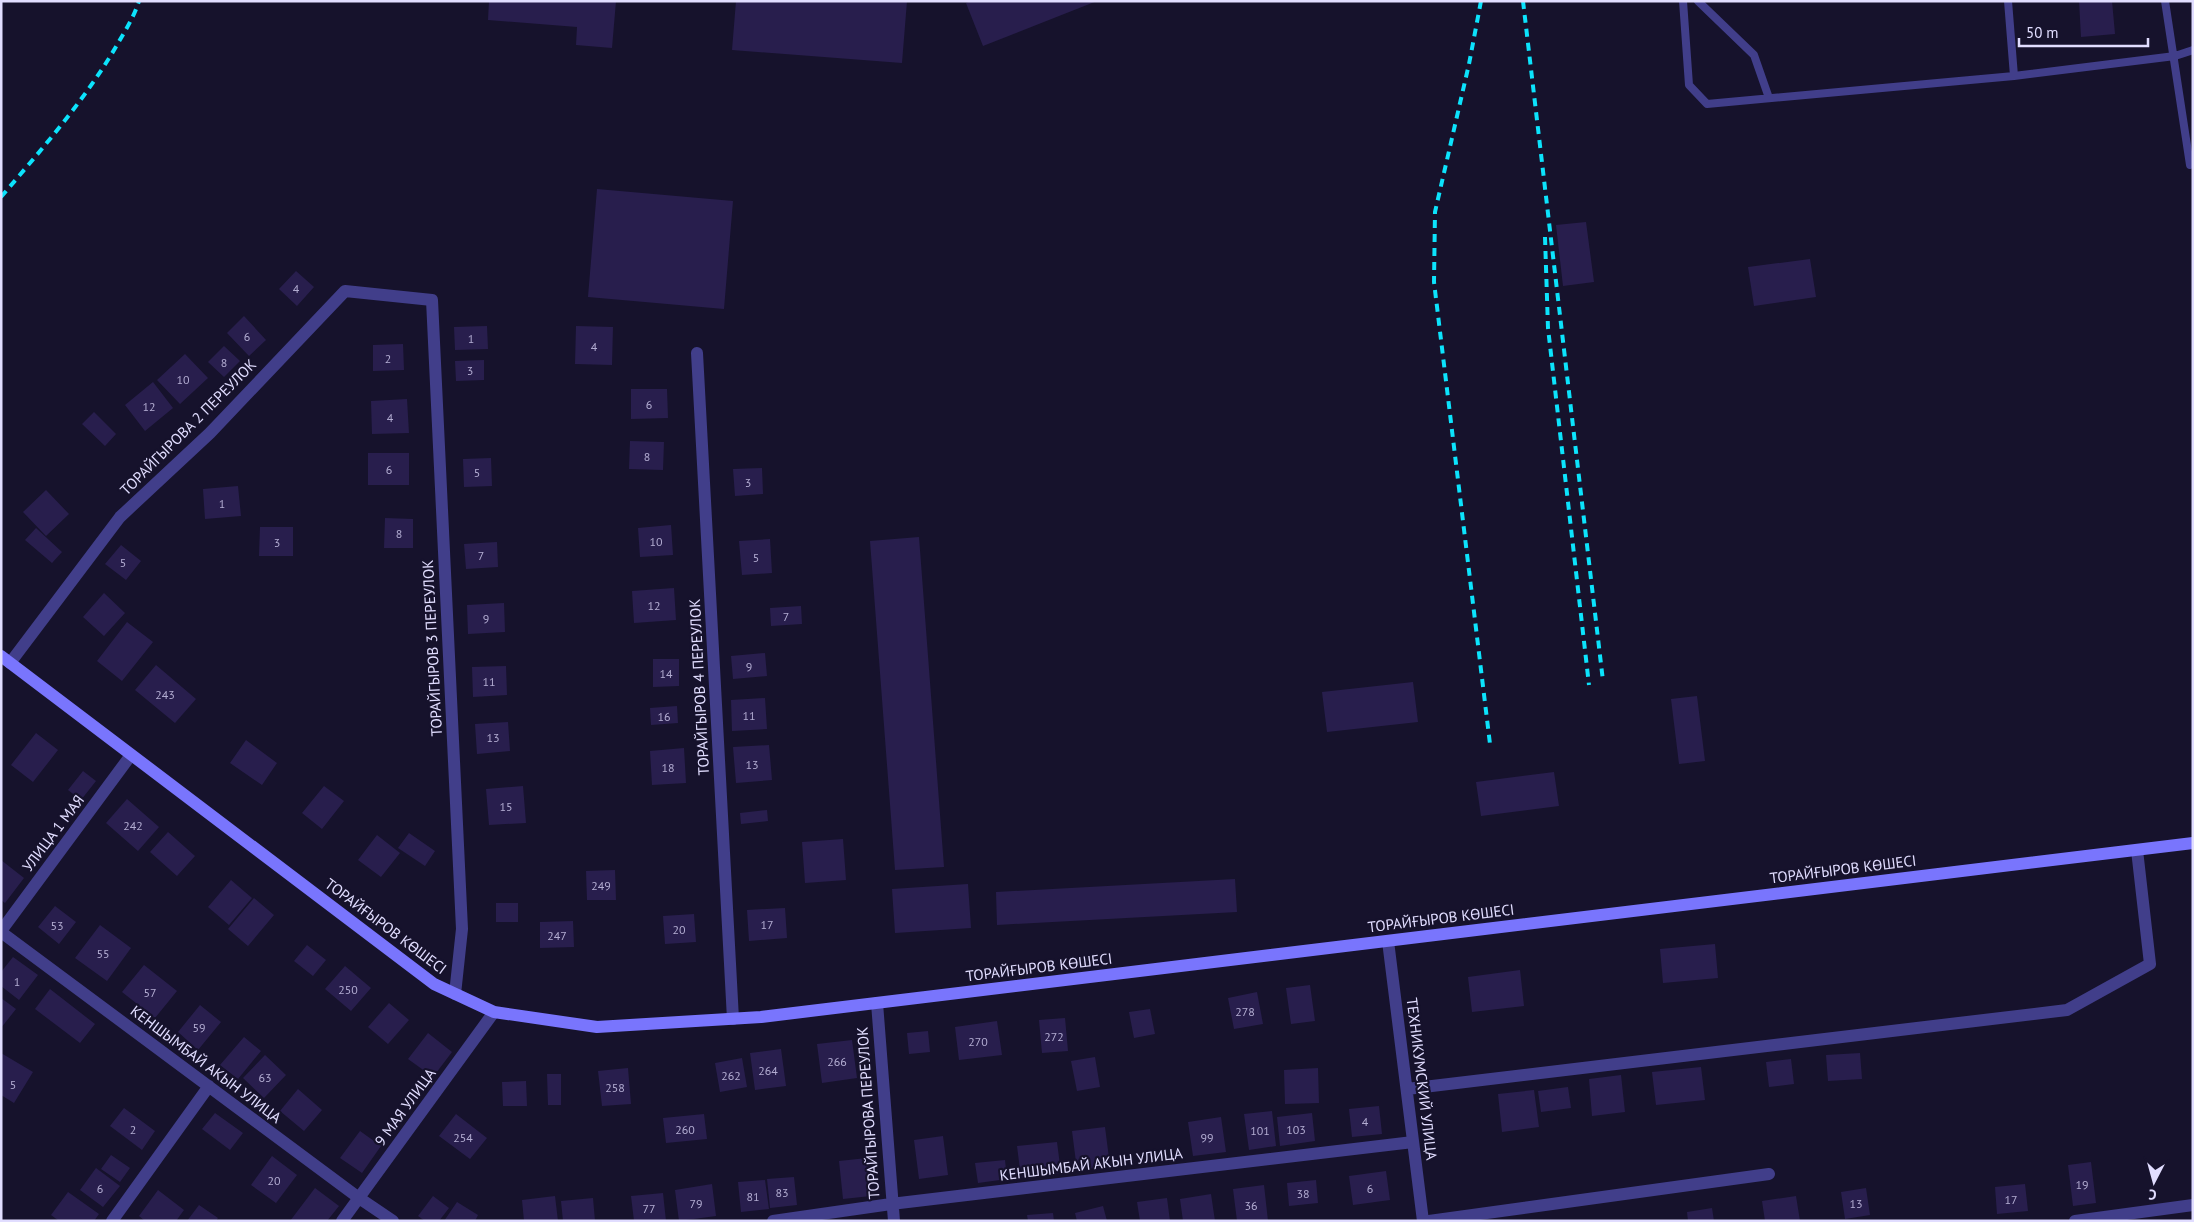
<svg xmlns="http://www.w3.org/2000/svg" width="2194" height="1222" viewBox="0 0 2194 1222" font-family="'PT Sans',sans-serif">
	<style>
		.building { fill: #281e4d }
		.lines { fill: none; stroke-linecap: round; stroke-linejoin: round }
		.lane { stroke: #413e8a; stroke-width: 8 }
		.street { stroke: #413e8a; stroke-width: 12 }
		.secondary { stroke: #7975fd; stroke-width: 12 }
		.rail { stroke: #0ce3fc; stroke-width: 4; stroke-dasharray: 8 6; stroke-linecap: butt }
		.labels { text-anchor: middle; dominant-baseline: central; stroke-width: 4.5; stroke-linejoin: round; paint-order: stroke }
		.number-label { font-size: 12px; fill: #b3add2 }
		.street-label { font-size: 15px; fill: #e1ddff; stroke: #16122c }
	</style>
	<rect width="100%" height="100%" fill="#16122c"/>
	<path class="building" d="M489 1H616L612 48 576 45 577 27 488 20Z
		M736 1H907L902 63 732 50Z
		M971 1H1097L983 46 966 3Z
		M2079 1H2112L2115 34 2081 37Z
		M597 189 733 201 724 309 588 297Z
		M1586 222 1594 282 1563 286 1556 225Z
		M1810 259 1816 297 1754 306 1748 267Z
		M296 271 314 287 297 306 279 289Z
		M244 316 266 340 249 356 227 333Z
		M487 326 488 349 455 350 454 327Z
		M576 326 613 327 612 365 575 364Z
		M403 344 404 370 373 371V345Z
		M224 346 240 361 224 377 208 362Z
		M185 354 208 378 180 404 157 380Z
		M484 360V380L456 381 455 361Z
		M153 382 173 408 145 431 125 405Z
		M631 389H667L668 418 631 419Z
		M407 399 409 433 372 434 371 401Z
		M94 412 116 434 105 446 82 424Z
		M630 441 664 442 663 470 629 469Z
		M368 453H409V485H368Z
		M491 458 492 486 464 487 463 459Z
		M762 468 763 494 735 496 733 469Z
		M238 486 241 516 205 519 203 489Z
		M46 490 69 514 46 536 23 512Z
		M385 518 413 519V548H384Z
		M671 525 673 555 640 557 638 528Z
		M260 527H293V556H259Z
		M36 528 62 552 52 563 25 540Z
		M919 537 944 867 895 870 870 541Z
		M770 539 772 573 742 575 739 541Z
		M497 542 498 567 466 569 464 544Z
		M121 545 141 561 126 580 105 564Z
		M674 588 676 620 634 623 632 591Z
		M104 593 125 613 104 636 83 617Z
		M504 603 505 632 468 634 467 605Z
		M801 606 802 624 771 626 770 608Z
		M127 622 153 642 122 681 97 661Z
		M765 653 767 676 733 679 731 656Z
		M653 659H679V686L653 687Z
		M156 665 196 699 175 723 135 690Z
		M506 666 507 695 473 697 472 667Z
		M1413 682 1418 722 1327 732 1322 692Z
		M1697 696 1705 761 1679 764 1671 699Z
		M765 698 767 729 732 731 731 700Z
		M677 706 678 723 651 725 650 708Z
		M508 722 510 751 477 754 475 724Z
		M36 733 58 750 33 782 11 765Z
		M246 740 277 763 262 785 230 763Z
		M769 745 772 780 736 783 733 747Z
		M684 748 686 783 652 785 650 751Z
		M83 771 96 781 81 800 68 790Z
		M1554 772 1559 806 1481 816 1476 782Z
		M324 786 344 801 322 829 302 813Z
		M523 786 526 823 489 825 486 789Z
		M127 799 159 827 138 851 106 823Z
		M767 810 768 821 741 824 740 813Z
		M168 832 195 856 177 876 150 852Z
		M409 833 435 851 425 866 398 848Z
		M377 835 400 853 381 877 358 860Z
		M843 839 846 880 805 883 802 842Z
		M1 860 24 878 5 903 1 900Z
		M615 870 616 900H587L586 871Z
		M1235 879 1237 912 997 925 996 892Z
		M231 880 252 898 229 925 208 907Z
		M968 884 971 928 895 933 892 889Z
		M254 898 274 915 248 946 228 929Z
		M496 903H518V922H496Z
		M55 906 76 922 59 944 38 927Z
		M785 908 787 938 749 941 747 910Z
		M694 914 696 942 665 944 663 916Z
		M573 921 574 947 540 948V922Z
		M100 925 131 948 107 981 75 958Z
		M1715 944 1718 978 1663 983 1660 949Z
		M307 945 326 960 313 976 294 961Z
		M13 957 38 975 19 1000 1 986V972Z
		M144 965 177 991 155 1018 122 992Z
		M345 966 371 988 351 1011 325 989Z
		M1520 970 1524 1006 1472 1012 1468 977Z
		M1310 985 1315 1021 1291 1024 1286 988Z
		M50 989 95 1024 80 1043 35 1009Z
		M1257 992 1263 1024 1234 1029 1228 998Z
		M1 998 16 1009 1 1028Z
		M389 1003 409 1020 388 1044 368 1027Z
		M200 1005 221 1022 198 1050 178 1032Z
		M1150 1009 1155 1034 1134 1038 1129 1012Z
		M1065 1018 1068 1051 1042 1053 1039 1020Z
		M997 1021 1002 1055 959 1060 955 1027Z
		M928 1031 930 1052 909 1054 907 1033Z
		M428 1033 452 1052 433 1077 408 1059Z
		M244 1037 261 1051 238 1079 220 1065Z
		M852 1040 857 1078 822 1083 817 1044Z
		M781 1049 786 1086 755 1090 750 1053Z
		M1 1053 33 1072 14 1103 1 1095Z
		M1860 1053 1862 1079 1828 1081 1826 1055Z
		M265 1055 286 1075 264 1098 243 1078Z
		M1095 1057 1100 1087 1077 1091 1071 1061Z
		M742 1058 747 1087 720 1092 715 1063Z
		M1791 1059 1794 1084 1769 1087 1766 1062Z
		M1701 1067 1705 1100 1656 1105 1652 1072Z
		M628 1068 631 1104 602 1106 598 1071Z
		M1318 1068 1319 1103 1285 1104 1284 1070Z
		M547 1074H561V1105H548Z
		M1621 1075 1625 1112 1592 1116 1589 1079Z
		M526 1081 527 1106H503L502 1082Z
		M1568 1087 1571 1108 1541 1112 1538 1091Z
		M298 1089 322 1110 304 1131 280 1111Z
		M1534 1090 1539 1127 1502 1132 1498 1094Z
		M1379 1106 1382 1134 1352 1137 1349 1109Z
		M124 1108 155 1131 142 1150 110 1126Z
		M1272 1111 1276 1146 1249 1150 1244 1114Z
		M215 1113 243 1133 230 1150 202 1129Z
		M1312 1113 1315 1141 1280 1146 1277 1117Z
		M456 1114 487 1138 470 1159 439 1136Z
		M704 1114 707 1139 666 1143 663 1118Z
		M1221 1117 1226 1152 1193 1156 1188 1122Z
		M1105 1127 1110 1166 1077 1170 1072 1131Z
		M360 1131 381 1146 362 1173 340 1158Z
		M943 1136 948 1175 919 1179 914 1140Z
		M1057 1142 1061 1173 1021 1178 1017 1146Z
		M111 1155 130 1168 120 1182 101 1169Z
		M272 1156 297 1175 276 1203 251 1185Z
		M867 1158 871 1196 843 1199 839 1161Z
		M1005 1160 1007 1179 978 1183 975 1163Z
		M2091 1162 2096 1203 2073 1206 2068 1165Z
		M96 1168 120 1186 103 1207 80 1190Z
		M1386 1171 1390 1200 1353 1205 1349 1176Z
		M794 1177 797 1205 770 1208 767 1179Z
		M765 1180 769 1209 741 1212 738 1182Z
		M1316 1180 1318 1203 1289 1206 1287 1183Z
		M712 1184 716 1216 679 1221 675 1190Z
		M2025 1184 2028 1211 1997 1214 1995 1187Z
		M1264 1185 1268 1221H1237L1233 1189Z
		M315 1188 339 1206 327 1221H290Z
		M1866 1188 1870 1215 1845 1219 1841 1192Z
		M158 1190 184 1210 176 1221H145L139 1216Z
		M68 1192 99 1214 94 1221H59L51 1215Z
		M663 1193 666 1221H634L631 1196Z
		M1211 1194 1215 1221H1183L1180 1199Z
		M433 1196 449 1208 439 1221H425L418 1216Z
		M555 1196 558 1221H524L522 1200Z
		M1796 1196 1800 1221H1765L1762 1201Z
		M593 1198 595 1221H563L561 1201Z
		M1167 1198 1170 1221H1140L1137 1202Z
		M457 1202 478 1215 475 1221H444Z
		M199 1205 218 1218 216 1221H187Z
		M1103 1206 1107 1221H1077L1075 1213Z
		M1712 1208 1714 1221H1688L1687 1212Z
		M1053 1213 1054 1221H1028L1027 1215Z"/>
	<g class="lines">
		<path class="lane" d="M1683 1 1689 85 1707 104 2014 76 2175 56 2193 50
			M1698 1 1754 55 1769 98
			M2008 1 2014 76
			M2165 1 2190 165"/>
		<path class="street" d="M697 353 733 1019
			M10 663 120 517 210 433 345 291 432 300 462 929 455 994
			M1 931 131 755
			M1 932 359 1198 393 1221
			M1388 941 1423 1221
			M877 1003 894 1221
			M1407 1089 2067 1010 2150 964 2137 850
			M112 1221 209 1086
			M342 1221 494 1012
			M773 1221 891 1204 1413 1142
			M1429 1221 1769 1174
			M2075 1221 2193 1205"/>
		<path class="secondary" d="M1 656 434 984 494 1012 597 1027 761 1017 2193 843"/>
		<path class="rail" d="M1481 1 1469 64 1435 212 1434 282 1490 744
			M1523 1 1603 681
			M1 197C42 149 85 100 117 45 125 31 134 17 139 1
			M1545 237 1548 328 1589 685"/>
	</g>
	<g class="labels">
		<g class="number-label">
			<text x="296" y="288">4</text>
			<text x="247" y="336">6</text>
			<text x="471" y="338">1</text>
			<text x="594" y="346">4</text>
			<text x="388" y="358">2</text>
			<text x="224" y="362">8</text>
			<text x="470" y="370">3</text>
			<text x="183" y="379">10</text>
			<text x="649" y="404">6</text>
			<text x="149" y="406">12</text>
			<text x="390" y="417">4</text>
			<text x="647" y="456">8</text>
			<text x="389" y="469">6</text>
			<text x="477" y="472">5</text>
			<text x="748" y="482">3</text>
			<text x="222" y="503">1</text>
			<text x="399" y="533">8</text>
			<text x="656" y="541">10</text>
			<text x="277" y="542">3</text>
			<text x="481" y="555">7</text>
			<text x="756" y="557">5</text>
			<text x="123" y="562">5</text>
			<text x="654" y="605">12</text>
			<text x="786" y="616">7</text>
			<text x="486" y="618">9</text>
			<text x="749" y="666">9</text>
			<text x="666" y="673">14</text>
			<text x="489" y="681">11</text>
			<text x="165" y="694">243</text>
			<text x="749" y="715">11</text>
			<text x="664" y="716">16</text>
			<text x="493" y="737">13</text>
			<text x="752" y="764">13</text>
			<text x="668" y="767">18</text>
			<text x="506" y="806">15</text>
			<text x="133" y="825">242</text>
			<text x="601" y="885">249</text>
			<text x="767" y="924">17</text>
			<text x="57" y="925">53</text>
			<text x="679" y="929">20</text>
			<text x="557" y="935">247</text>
			<text x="103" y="953">55</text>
			<text x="17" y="981">1</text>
			<text x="348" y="989">250</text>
			<text x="150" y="992">57</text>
			<text x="1245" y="1011">278</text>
			<text x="199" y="1027">59</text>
			<text x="1054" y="1036">272</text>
			<text x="978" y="1041">270</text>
			<text x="837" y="1061">266</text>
			<text x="768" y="1070">264</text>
			<text x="731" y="1075">262</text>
			<text x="265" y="1077">63</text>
			<text x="13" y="1084">5</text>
			<text x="615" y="1087">258</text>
			<text x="1365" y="1121">4</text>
			<text x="133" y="1129">2</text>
			<text x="685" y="1129">260</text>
			<text x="1296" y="1129">103</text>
			<text x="1260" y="1130">101</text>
			<text x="463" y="1137">254</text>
			<text x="1207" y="1137">99</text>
			<text x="274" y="1180">20</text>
			<text x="2082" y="1184">19</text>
			<text x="100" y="1188">6</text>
			<text x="1370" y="1188">6</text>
			<text x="782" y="1192">83</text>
			<text x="1303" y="1193">38</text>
			<text x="753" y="1196">81</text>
			<text x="2011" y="1199">17</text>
			<text x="696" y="1203">79</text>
			<text x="1856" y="1203">13</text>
			<text x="1251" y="1205">36</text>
			<text x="649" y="1208">77</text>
		</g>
		<g class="street-label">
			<text transform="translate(188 427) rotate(-45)">ТОРАЙГЫРОВА 2 ПЕРЕУЛОК</text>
			<text transform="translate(432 648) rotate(-93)">ТОРАЙГЫРОВ 3 ПЕРЕУЛОК</text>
			<text transform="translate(699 687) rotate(-93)">ТОРАЙГЫРОВ 4 ПЕРЕУЛОК</text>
			<text transform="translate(53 833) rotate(-53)">УЛИЦА 1 МАЯ</text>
			<text transform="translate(1843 869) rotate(-7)">ТОРАЙҒЫРОВ КӨШЕСІ</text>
			<text transform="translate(1441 918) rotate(-7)">ТОРАЙҒЫРОВ КӨШЕСІ</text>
			<text transform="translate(386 926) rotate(37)">ТОРАЙҒЫРОВ КӨШЕСІ</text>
			<text transform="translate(1039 967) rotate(-7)">ТОРАЙҒЫРОВ КӨШЕСІ</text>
			<text transform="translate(206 1064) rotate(37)">КЕНШЫМБАЙ АКЫН УЛИЦА</text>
			<text transform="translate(1422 1079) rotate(83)">ТЕХНИКУМСКИЙ УЛИЦА</text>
			<text transform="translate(405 1107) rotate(-54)">9 МАЯ УЛИЦА</text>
			<text transform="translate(868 1113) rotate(-94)">ТОРАЙГЫРОВА ПЕРЕУЛОК</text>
			<text transform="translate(1091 1164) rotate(-7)">КЕНШЫМБАЙ АКЫН УЛИЦА</text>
		</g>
	</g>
	<rect width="2194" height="1222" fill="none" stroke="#e1ddff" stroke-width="5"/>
	<g transform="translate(2154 1182) rotate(186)" stroke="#16122c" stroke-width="4" paint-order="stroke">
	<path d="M0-4L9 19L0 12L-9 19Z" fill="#e1ddff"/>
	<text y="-8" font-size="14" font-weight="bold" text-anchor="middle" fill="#e1ddff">С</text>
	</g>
	<path d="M2019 38v8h129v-8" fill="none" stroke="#e1ddff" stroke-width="2.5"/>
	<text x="2026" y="38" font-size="15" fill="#e1ddff" stroke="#16122c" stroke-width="4" paint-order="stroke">50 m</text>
</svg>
